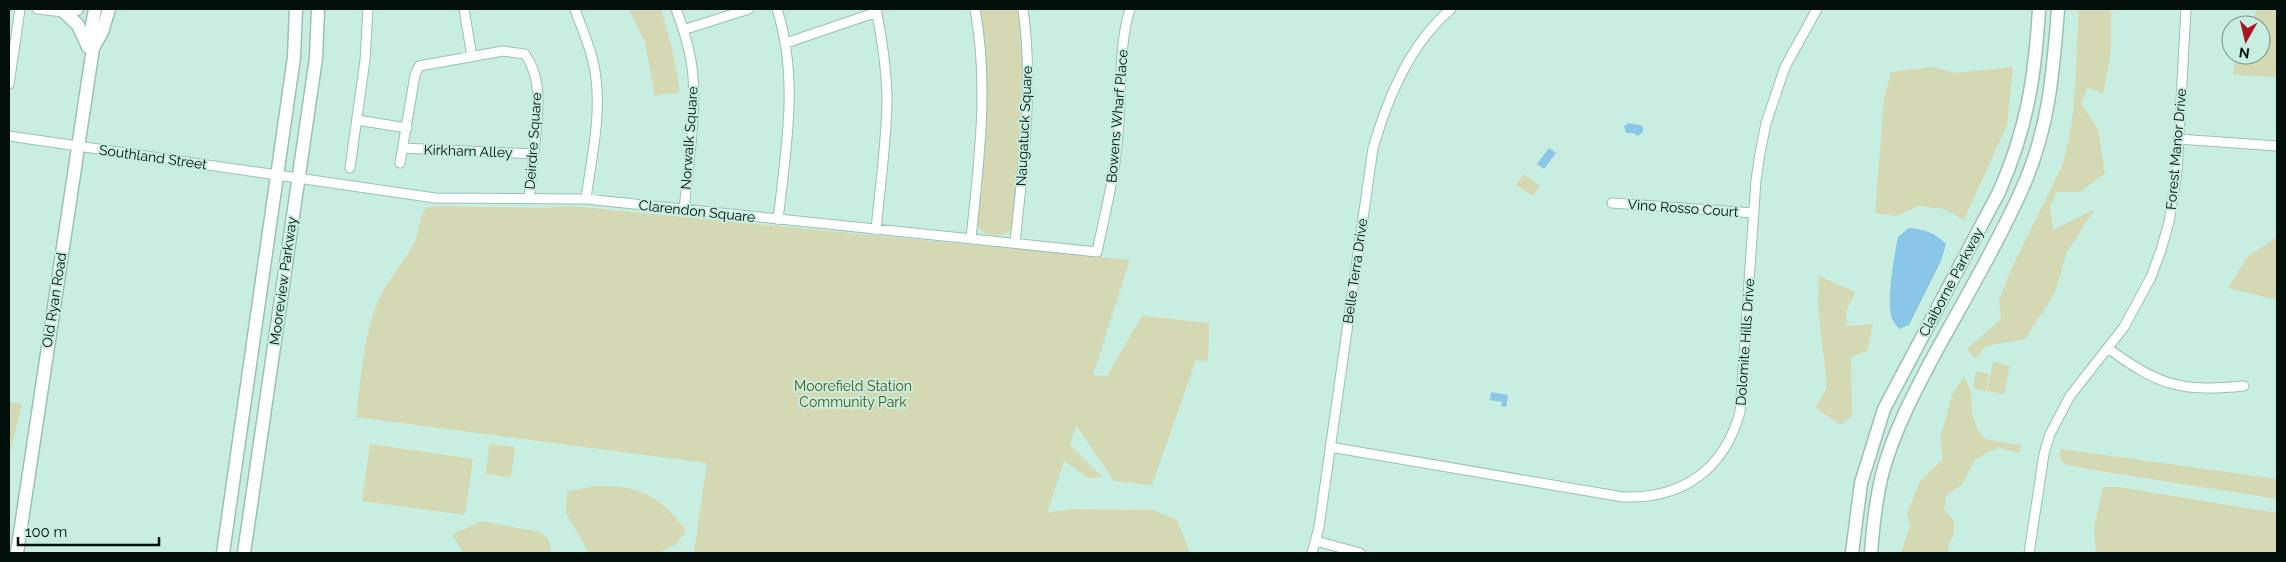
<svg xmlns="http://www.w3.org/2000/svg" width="2286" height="562" viewBox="0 0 2286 562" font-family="Raleway,sans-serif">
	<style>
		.green { fill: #d4d9b3 }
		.water { fill: #8ac6e7 }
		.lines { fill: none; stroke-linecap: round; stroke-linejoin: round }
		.street-casing { stroke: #9bc0b4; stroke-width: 11 }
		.secondary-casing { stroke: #9bc0b4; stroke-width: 15 }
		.street { stroke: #fff; stroke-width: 9 }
		.secondary { stroke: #fff; stroke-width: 12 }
		.labels { text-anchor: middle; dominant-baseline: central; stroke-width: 4; stroke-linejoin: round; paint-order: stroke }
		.street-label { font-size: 14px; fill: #030f0b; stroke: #c7eee1 }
		.park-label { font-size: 14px; fill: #535818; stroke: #c7eee1 }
	</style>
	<rect width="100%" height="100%" fill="#c7eee1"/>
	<path class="green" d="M629 9H661L672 48 680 92 655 96 645 43Z
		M979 9H1020L1024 60 1023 118 1012 229C1001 239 981 238 976 222Z
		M2079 9H2111V53L2103 94 2087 87 2081 104 2098 129 2105 173 2080 192H2057L2050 206 2053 230 2095 209 2067 252 2055 293 2025 339 1986 346 1975 359 1967 349 2001 319 1999 301 2009 274 2062 166C2078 119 2075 59 2079 9Z
		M2257 9H2277V77L2233 75 2236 55H2261V25H2252Z
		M1933 67 1956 73 2013 67 2007 125 1964 220 1944 209 1919 206 1896 216 1875 213 1884 100 1891 72Z
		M1524 174 1540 186 1532 196 1516 185Z
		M438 206 542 208 571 206 1130 260 1093 375 1107 376 1142 316 1209 323 1208 361 1196 360 1152 485 1114 481 1076 425 1070 445 1102 477 1089 478 1064 461 1047 513 1075 509 1153 510 1177 520 1190 553H694L707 463 356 417C361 380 363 339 377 304 387 280 404 263 415 241 420 230 419 218 426 208Z
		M2277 237V300L2228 288 2247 257Z
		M1819 276 1855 292 1846 312 1847 326 1873 324 1867 351 1851 357 1852 416 1840 425 1816 408 1827 387 1818 305Z
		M1993 362 2010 366 2004 394 1987 391Z
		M1976 371 1989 374 1986 391 1973 388Z
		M1964 376 1971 392 1972 413 1978 431 1985 439 2021 445 2019 453 2000 448 1988 452 1975 460 1962 485 1946 495 1944 509 1954 521 1953 537 1948 546 1949 553H1901L1910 526 1907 513 1920 481 1943 459 1940 439 1952 395Z
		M9 402 22 404 9 456Z
		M370 444 473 459 465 515 362 501Z
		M489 444 515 447 511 477 486 474Z
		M2061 449 2277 479V499L2082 468 2064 464 2059 456Z
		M596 486C640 485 660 496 686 531L676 544 660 553H589L566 513 567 491Z
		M2103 487H2119L2277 513V553H2096L2094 528Z
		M480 521 539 532 548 538 552 553H464L453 536 457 531 464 530Z"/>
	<path class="water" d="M1629 123 1643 126V132L1638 136 1633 133H1626L1624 126Z
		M1549 148 1556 153 1544 169 1537 164Z
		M1909 228C1924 229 1935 233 1946 244L1941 261 1909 325 1899 329C1897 326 1894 323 1892 319 1886 302 1894 256 1898 237Z
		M1491 392 1508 395 1506 407 1501 406 1502 402 1490 400Z"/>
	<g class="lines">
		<defs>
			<path id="street" d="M37 9 64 12
				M464 9 472 57
				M575 9C583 32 594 55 596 79 601 118 591 160 586 199
				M676 9C684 30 691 52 693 76 696 120 688 166 684 210
				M777 9C799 78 786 149 778 220
				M683 30 749 9
				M786 43 877 12
				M9 84 20 9
				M357 120 407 128
				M9 136 435 198 586 199 1097 252C1105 213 1115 175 1118 135 1122 95 1118 46 1130 9
				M2178 139 2277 146
				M403 148 533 154
				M400 163 415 75 419 66 503 51 525 54C545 83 537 119 534 152 532 167 531 182 529 198
				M350 168 365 60 368 9
				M1612 203 1754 213
				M876 230C880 185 887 141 887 96 886 66 882 38 876 9
				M971 238C979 162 989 85 975 9
				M1015 243C1023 165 1034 87 1023 9
				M2109 349C2159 386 2182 392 2244 386
				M1330 447 1623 497C1682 499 1724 470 1740 412L1756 180 1760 153 1766 123 1785 67 1817 9
				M1316 541 1360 553
				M1312 553 1319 527 1373 148C1388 97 1410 44 1451 9
				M2029 553 2044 454 2050 434 2070 396 2124 327 2151 277 2161 250 2169 222 2177 172 2186 9"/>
			<path id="secondary" d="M77 9 64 12 78 25 88 47
				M93 48 102 32 109 9
				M17 553 93 48 91 30 95 9
				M223 553 294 57 296 9
				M244 553 316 58 318 9
				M1852 553 1861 483 1884 409 1999 192C2027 129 2035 77 2039 9
				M1871 553C1873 526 1876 497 1883 471 1894 431 1914 393 1933 357 1963 302 1996 247 2022 189 2049 129 2053 74 2058 9"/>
		</defs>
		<use href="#street" class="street-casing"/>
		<use href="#secondary" class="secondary-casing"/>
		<use href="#street" class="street"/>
		<use href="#secondary" class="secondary"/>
	</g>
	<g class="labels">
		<g class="street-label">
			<text transform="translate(1117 116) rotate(-85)">Bowens Wharf Place</text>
			<text transform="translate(1024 126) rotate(-87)">Naugatuck Square</text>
			<text transform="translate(689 138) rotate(-86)">Norwalk Square</text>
			<text transform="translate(533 141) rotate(-86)">Deirdre Square</text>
			<text transform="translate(2176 149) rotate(-85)">Forest Manor Drive</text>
			<text transform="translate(468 151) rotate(2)">Kirkham Alley</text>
			<text transform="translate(153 157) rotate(8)">Southland Street</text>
			<text transform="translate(1683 208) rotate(4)">Vino Rosso Court</text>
			<text transform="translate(697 211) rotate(6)">Clarendon Square</text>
			<text transform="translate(1355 271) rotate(-82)">Belle Terra Drive</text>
			<text transform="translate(283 281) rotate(-82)">Mooreview Parkway</text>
			<text transform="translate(1951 282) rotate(-62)">Claiborne Parkway</text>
			<text transform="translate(54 300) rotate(-81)">Old Ryan Road</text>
			<text transform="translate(1745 342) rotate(-86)">Dolomite Hills Drive</text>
		</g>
		<g class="park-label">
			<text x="853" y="386">Moorefield Station<tspan x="853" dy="16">Community Park</tspan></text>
		</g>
	</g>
	<rect width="2286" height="562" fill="none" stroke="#030f0b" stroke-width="20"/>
	<g transform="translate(2246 40) rotate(188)"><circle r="24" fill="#c7eee1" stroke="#79958b"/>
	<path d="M0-4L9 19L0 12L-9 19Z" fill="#aa161e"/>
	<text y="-8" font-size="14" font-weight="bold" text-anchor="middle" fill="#030f0b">N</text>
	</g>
	<path d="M18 537v8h141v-8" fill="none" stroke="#030f0b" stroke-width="2.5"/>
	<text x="25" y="537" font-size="15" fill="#030f0b" stroke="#c7eee1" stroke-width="4" paint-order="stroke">100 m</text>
</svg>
